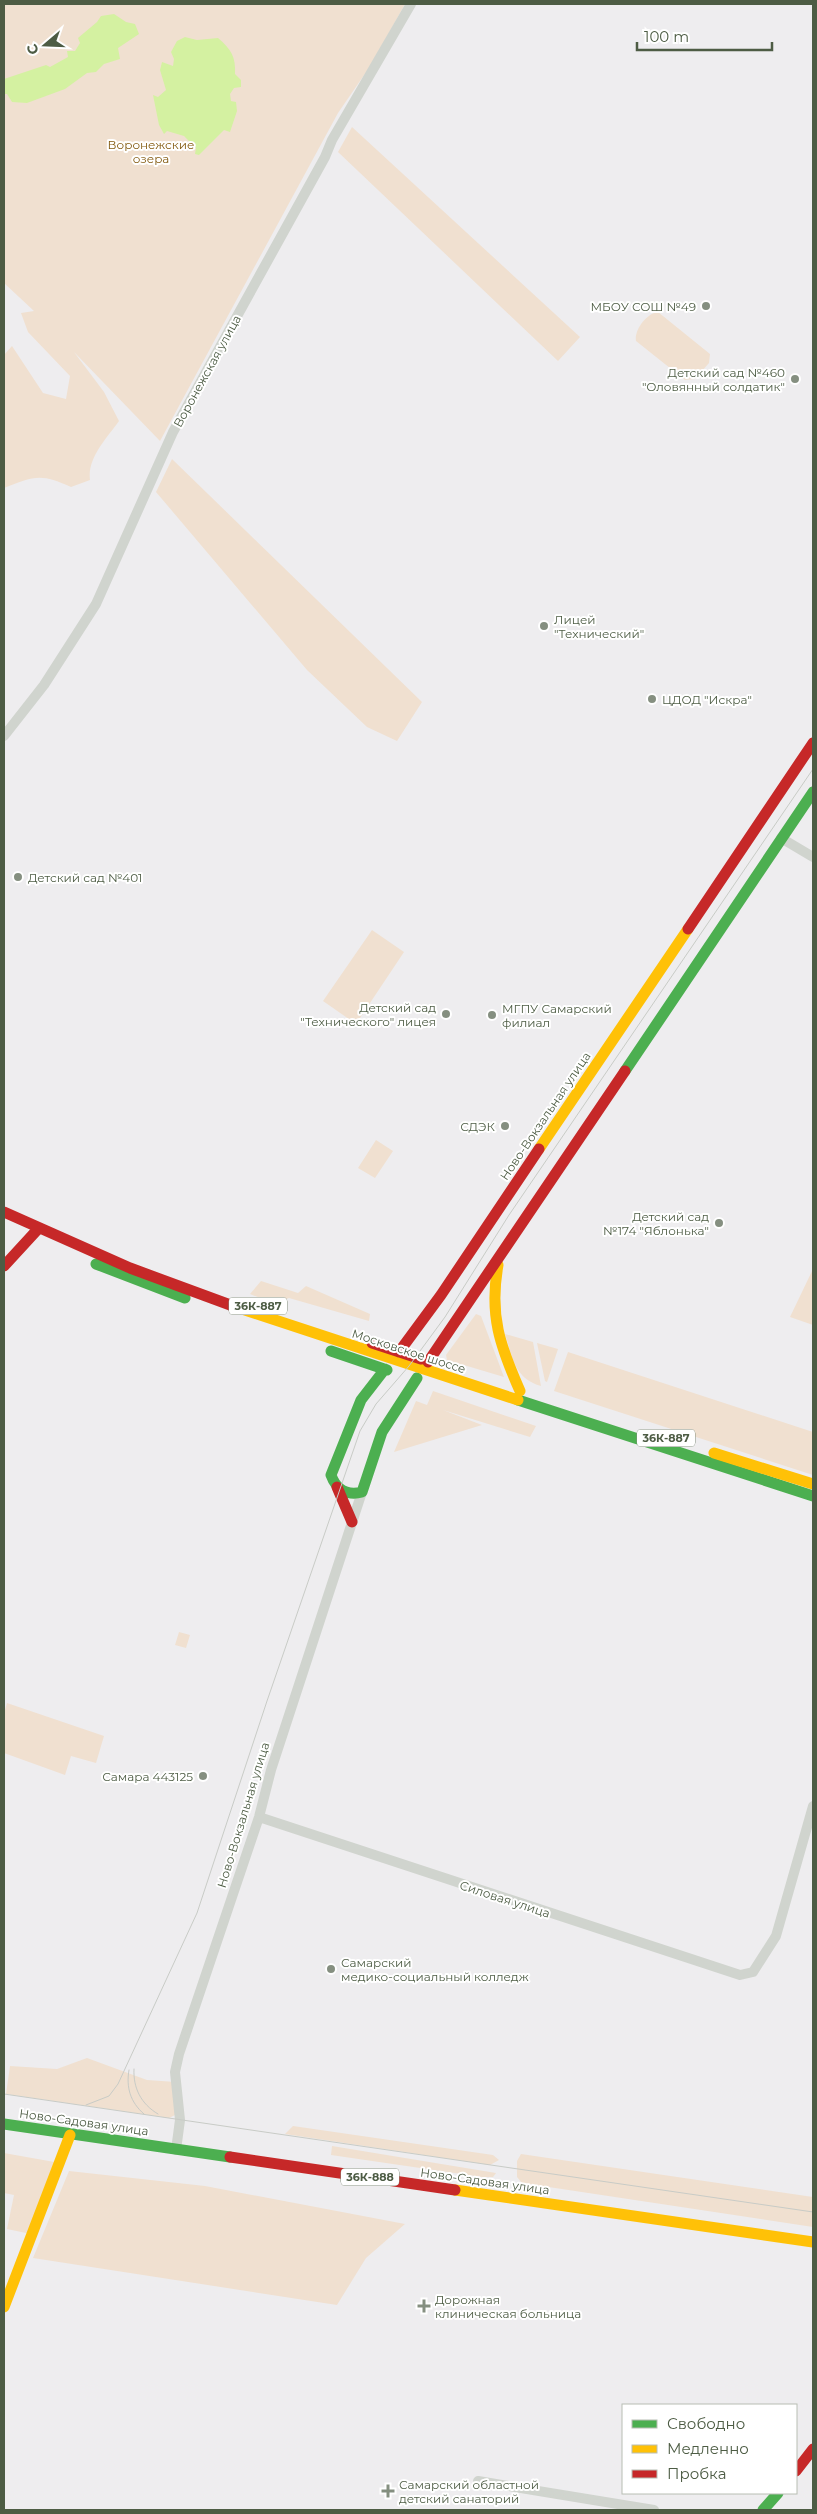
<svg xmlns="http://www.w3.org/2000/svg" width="817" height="2514" viewBox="0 0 817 2514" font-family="Montserrat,sans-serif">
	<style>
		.green { fill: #f0e0d0 }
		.water { fill: #d4f1a1 }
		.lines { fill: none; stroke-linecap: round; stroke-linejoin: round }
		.street { stroke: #d0d4ce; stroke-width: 10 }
		.fast { stroke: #4caf50; stroke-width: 11 }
		.slow { stroke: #ffc107; stroke-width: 11 }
		.jam { stroke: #c62828; stroke-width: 11 }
		.tram { stroke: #c8cbc6; stroke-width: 1 }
		.poi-dot { fill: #858f80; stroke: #fff; stroke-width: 2 }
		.labels { text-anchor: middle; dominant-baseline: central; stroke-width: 4; stroke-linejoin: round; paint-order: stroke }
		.shield { fill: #fff; stroke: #828d7c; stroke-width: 1 }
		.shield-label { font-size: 11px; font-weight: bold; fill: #4d5c44 }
		.park-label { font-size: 12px; fill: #835a0f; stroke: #fff }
		.poi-label { font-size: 12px; fill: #4d5c44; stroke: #fff; text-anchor: start }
		.street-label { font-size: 12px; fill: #4d5c44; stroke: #fff }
	</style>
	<rect width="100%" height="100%" fill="#eeedef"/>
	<path class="green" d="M4 4H405L371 65 338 113 160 441 74 352 104 392 119 421C107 438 87 458 90 480L71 487C41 473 34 476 4 488V355L12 346 43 393 66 399 70 376 28 332 21 313 34 311 4 283Z
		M352 127 580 337 558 361 338 152Z
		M658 312 710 354 709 363 695 379 685 380 636 341C634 330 647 313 658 312Z
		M172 459 422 702 397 741 367 727 307 670 156 492Z
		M372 930 404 952 356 1024 323 1001Z
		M376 1140 393 1151 375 1178 358 1168Z
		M813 1269V1325L790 1317Z
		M261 1281 298 1293 306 1286 370 1314 369 1321 289 1298 275 1304 250 1294Z
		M476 1314 481 1316 504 1377 447 1360 446 1355Z
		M505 1334 533 1342 541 1386C514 1378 513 1358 505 1334Z
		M537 1343 558 1349 547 1382 545 1381Z
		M568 1352 813 1432V1475L554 1391Z
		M433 1391 536 1426 530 1437 443 1410 482 1425 394 1452 416 1401 427 1405Z
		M179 1632 190 1635 186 1648 175 1645Z
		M7 1703 104 1736 96 1763 71 1756 65 1775 4 1753V1713Z
		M87 2058 147 2080 176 2082 179 2113 169 2118 6 2094 10 2066 57 2069Z
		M293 2126 493 2155 499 2160 490 2165 285 2134Z
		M332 2146 496 2173 493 2177H482L331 2155Z
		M4 2153 60 2163 31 2234 7 2229 14 2195 4 2193Z
		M521 2154 813 2197V2227L522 2183 517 2177V2161Z
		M69 2171 205 2186 405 2224 366 2258 337 2305 33 2258Z"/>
	<path class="water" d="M114 14 126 22 135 24 139 34 118 48 120 59 104 64 96 72 87 73 65 89 27 103 12 102 7 94H4V79L46 65 50 67 68 57 67 51H75L80 43 78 38 97 22 101 16Z
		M185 37 197 40 218 38C231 49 236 57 235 74L241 80V87L234 88 230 94 231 101 236 102 237 111 230 132 224 130 199 155 195 154 196 148 184 136 167 131 164 134 159 125 153 95 158 97 166 90 160 70 162 62 173 66 174 59 171 52 177 41Z"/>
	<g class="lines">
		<path class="street" d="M4 736 44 685 96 604 173 432 325 157 332 140 411 4
			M781 838 813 857
			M259 1817 740 1975 753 1972 776 1936 813 1806
			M176 2150 180 2120 175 2072 179 2054 259 1817 271 1770 362 1492
			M478 2481 654 2510"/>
		<path class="fast" d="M625 1071 813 792
			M96 1264 185 1298
			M331 1351 387 1370
			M385 1369 361 1400 331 1475C336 1489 347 1496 362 1492L382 1432 417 1378
			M518 1400 813 1496
			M4 2124 230 2157
			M763 2510 778 2493"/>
		<path class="slow" d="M539 1149 688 929
			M498 1265C489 1315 500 1346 520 1391
			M233 1306 518 1400
			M714 1453 813 1484
			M455 2190 813 2242
			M4 2307 70 2135"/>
		<path class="jam" d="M688 929 813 743
			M4 1212 130 1268 233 1306
			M4 1266 38 1229
			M372 1343 421 1359
			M399 1352 441 1295 539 1149
			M428 1362 625 1071
			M337 1487 352 1522
			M230 2157 455 2190
			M796 2471 813 2449"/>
		<path class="tram" d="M134 2069C133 2088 141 2104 158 2114
			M129 2070C126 2087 130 2102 144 2114
			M4 2094 813 2212
			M86 2105 109 2096 118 2084 197 1913 267 1701 360 1431 376 1404 409 1366 445 1317 509 1215 813 769"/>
	</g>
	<g class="poi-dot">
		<circle cx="706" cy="306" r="5"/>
		<circle cx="795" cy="379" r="5"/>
		<circle cx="544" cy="626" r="5"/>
		<circle cx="652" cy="699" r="5"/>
		<circle cx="18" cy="877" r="5"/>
		<circle cx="446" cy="1014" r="5"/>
		<circle cx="492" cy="1015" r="5"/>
		<circle cx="505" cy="1126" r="5"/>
		<circle cx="719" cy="1223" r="5"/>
		<circle cx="203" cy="1776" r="5"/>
		<circle cx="331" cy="1969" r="5"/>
		<path d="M421.5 2298.5h5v5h5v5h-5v5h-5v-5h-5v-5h5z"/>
		<path d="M385.5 2483.5h5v5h5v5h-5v5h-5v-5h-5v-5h5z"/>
	</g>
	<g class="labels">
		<g class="shield">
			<rect x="229" y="1297.5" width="58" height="17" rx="4"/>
			<rect x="637" y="1429.5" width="58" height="17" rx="4"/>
			<rect x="341" y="2168.5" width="58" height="17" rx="4"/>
		</g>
		<g class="shield-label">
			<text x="258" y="1306">36К-887</text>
			<text x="666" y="1438">36К-887</text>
			<text x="370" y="2177">36К-888</text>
		</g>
		<g class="park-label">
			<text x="151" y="144">Воронежские<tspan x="151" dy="14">озера</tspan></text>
		</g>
		<g class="poi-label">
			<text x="696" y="306" text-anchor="end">МБОУ СОШ №49</text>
			<text x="785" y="372" text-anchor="end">Детский сад №460<tspan x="785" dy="14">"Оловянный солдатик"</tspan></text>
			<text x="554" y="619">Лицей<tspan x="554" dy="14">"Технический"</tspan></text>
			<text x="662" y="699">ЦДОД "Искра"</text>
			<text x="28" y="877">Детский сад №401</text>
			<text x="436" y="1007" text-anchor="end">Детский сад<tspan x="436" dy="14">"Технического" лицея</tspan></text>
			<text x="502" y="1008">МГПУ Самарский<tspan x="502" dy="14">филиал</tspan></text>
			<text x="495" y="1126" text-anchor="end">СДЭК</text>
			<text x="709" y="1216" text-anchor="end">Детский сад<tspan x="709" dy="14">№174 "Яблонька"</tspan></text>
			<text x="193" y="1776" text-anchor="end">Самара 443125</text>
			<text x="341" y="1962">Самарский<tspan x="341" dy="14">медико-социальный колледж</tspan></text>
			<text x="435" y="2299">Дорожная<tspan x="435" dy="14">клиническая больница</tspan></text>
			<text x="399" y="2484">Самарский областной<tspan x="399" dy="14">детский санаторий</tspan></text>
		</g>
		<g class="street-label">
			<text transform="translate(207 371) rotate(-61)">Воронежская улица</text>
			<text transform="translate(545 1116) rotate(-56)">Ново-Вокзальная улица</text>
			<text transform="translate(409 1351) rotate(18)">Московское шоссе</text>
			<text transform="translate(243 1815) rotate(-73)">Ново-Вокзальная улица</text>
			<text transform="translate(505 1899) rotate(18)">Силовая улица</text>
			<text transform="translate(84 2122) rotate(8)">Ново-Садовая улица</text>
			<text transform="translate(485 2181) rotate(8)">Ново-Садовая улица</text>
		</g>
	</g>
	<rect width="817" height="2514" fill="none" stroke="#4d5c44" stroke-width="10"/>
	<rect x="622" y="2404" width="175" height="90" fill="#ffffff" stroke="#b8beb4"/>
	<rect x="632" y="2420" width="25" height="8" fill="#4caf50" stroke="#b8beb4"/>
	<text x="667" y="2429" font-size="15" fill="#4d5c44">Свободно</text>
	<rect x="632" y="2445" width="25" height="8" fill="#ffc107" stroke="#b8beb4"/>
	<text x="667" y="2454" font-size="15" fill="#4d5c44">Медленно</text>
	<rect x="632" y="2470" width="25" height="8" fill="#c62828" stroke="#b8beb4"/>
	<text x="667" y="2479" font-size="15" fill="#4d5c44">Пробка</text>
	<g transform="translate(45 45) rotate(251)" stroke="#ffffff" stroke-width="4" paint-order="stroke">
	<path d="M0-4L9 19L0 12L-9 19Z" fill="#4d5c44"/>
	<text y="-8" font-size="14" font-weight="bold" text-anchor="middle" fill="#4d5c44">С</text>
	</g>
	<path d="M637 42v8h135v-8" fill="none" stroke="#4d5c44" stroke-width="2.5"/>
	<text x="644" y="42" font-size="15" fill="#4d5c44" stroke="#ffffff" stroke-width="4" paint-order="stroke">100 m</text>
</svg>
